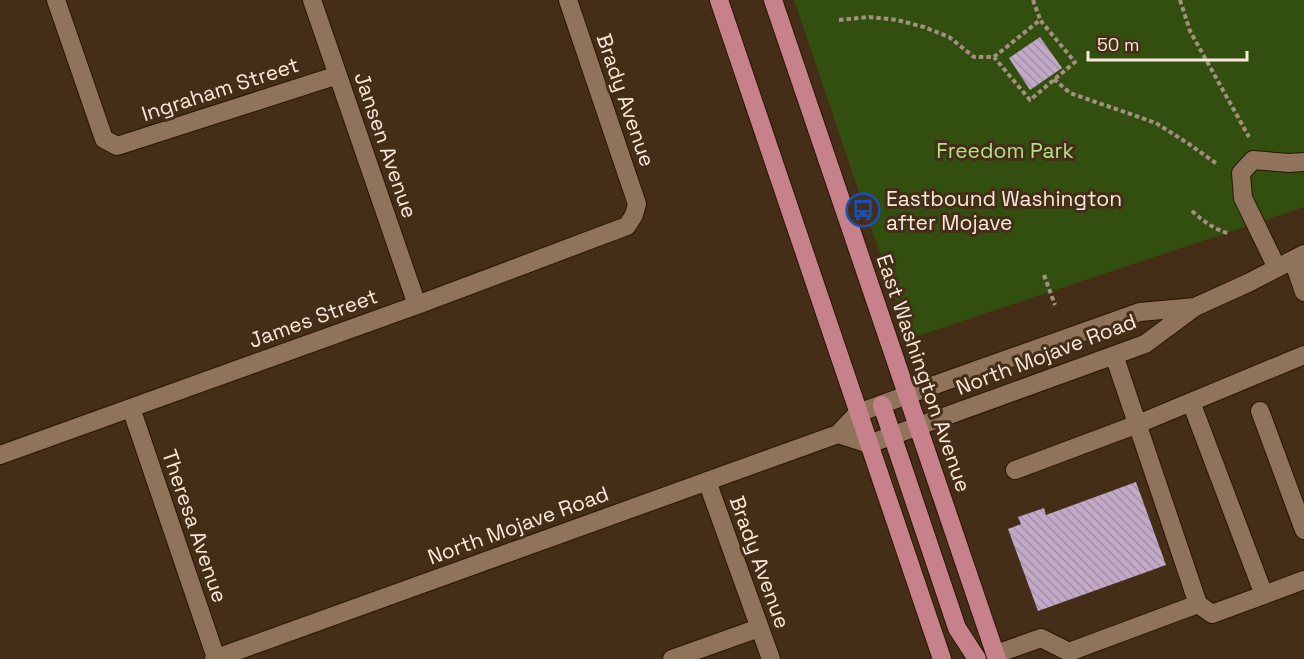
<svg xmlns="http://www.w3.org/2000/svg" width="1304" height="659" viewBox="0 0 1304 659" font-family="'Space Grotesk',sans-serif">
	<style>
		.green { fill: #324f0f }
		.building { fill: url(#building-back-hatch) }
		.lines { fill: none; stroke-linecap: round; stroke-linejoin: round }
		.minor-casing { stroke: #2b1501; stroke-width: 20 }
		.major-casing { stroke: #2b1501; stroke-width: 20 }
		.path { stroke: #a4907f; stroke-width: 4; stroke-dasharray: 4.5 3; stroke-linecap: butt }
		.minor { stroke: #8f745b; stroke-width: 18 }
		.major { stroke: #c6818a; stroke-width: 18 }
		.labels { text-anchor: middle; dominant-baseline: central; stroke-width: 6; stroke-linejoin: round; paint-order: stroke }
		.street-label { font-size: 21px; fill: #f9e9dc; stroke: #452e17 }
		.park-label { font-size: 21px; fill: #b1e385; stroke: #452e17 }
		.poi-label { font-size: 21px; fill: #f9e9dc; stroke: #452e17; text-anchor: start }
	</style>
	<defs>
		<pattern id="building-back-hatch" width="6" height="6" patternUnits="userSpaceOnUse" patternTransform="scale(1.5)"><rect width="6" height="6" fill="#c1a9c7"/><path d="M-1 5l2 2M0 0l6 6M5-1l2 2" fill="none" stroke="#a490a6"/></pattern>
	</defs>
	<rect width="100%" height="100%" fill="#452e17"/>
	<path class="green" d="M794 0H1304V207L909 339Z"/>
	<path class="building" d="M1040 37 1062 68 1030 90 1009 58Z
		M1136 482 1166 565 1038 611 1008 529 1021 524 1018 517 1044 508 1046 515Z"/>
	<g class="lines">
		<defs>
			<path id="minor" d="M56 0 104 139 117 146 338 75
				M312 0 417 305
				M1293 260 1304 292
				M1277 268 1243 198 1241 173 1253 160 1289 163 1304 162
				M1191 402 1264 595
				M131 408 216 658
				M1260 411 1304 530
				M838 434 869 444 1145 344 1195 307 1248 283 1304 254
				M0 455 417 305 627 226 634 215 637 204 568 0
				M1015 470 1138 424 1304 355
				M707 481 771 659
				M1198 604 1212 614 1304 580
				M996 654 1041 638 1069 652 1198 604 1114 355
				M214 659 838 434 858 413 943 382 1140 312 1195 307
				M672 659 759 628"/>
			<path id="major" d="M719 0 942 659
				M773 0 997 659
				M882 405 957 628 977 659"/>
		</defs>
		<use href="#minor" class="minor-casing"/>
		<use href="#major" class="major-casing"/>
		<path class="path" d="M1033 0 1040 19
			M1180 0 1190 31 1249 137
			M839 20 869 17 897 20 924 27 949 37 974 57H994L1040 20 1075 62 1030 100 994 57
			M1054 79 1070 93 1156 123 1189 144 1217 164
			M1192 211C1204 222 1214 229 1230 234
			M1044 275 1055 305"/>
		<use href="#minor" class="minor"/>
		<use href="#major" class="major"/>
	</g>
	<defs>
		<symbol id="bus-ring" viewBox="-11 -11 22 22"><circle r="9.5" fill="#452e17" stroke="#1a4fb4" stroke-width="1.5"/><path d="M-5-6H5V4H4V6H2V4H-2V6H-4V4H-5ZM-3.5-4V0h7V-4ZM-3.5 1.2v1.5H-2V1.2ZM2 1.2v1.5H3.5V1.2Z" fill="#1a4fb4"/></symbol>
	</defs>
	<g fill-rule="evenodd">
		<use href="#bus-ring" x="844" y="191" width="38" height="38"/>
	</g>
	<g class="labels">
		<g class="street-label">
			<text transform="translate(220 89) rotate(-18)">Ingraham Street</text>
			<text transform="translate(626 100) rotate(71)">Brady Avenue</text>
			<text transform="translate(386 145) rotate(71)">Jansen Avenue</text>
			<text transform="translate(313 318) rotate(-20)">James Street</text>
			<text transform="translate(1046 354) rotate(-21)">North Mojave Road</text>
			<text transform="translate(924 373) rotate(71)">East Washington Avenue</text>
			<text transform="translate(518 525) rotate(-20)">North Mojave Road</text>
			<text transform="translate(195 526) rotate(71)">Theresa Avenue</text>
			<text transform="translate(760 562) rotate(70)">Brady Avenue</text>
		</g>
		<g class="park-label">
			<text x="1005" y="150">Freedom Park</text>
		</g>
		<g class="poi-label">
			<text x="886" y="198">Eastbound Washington<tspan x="886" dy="24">after Mojave</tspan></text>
		</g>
	</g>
	<path d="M1088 51v9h159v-9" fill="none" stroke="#f9e9dc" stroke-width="3"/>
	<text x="1097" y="51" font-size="18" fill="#f9e9dc" stroke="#452e17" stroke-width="4.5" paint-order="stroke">50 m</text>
</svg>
